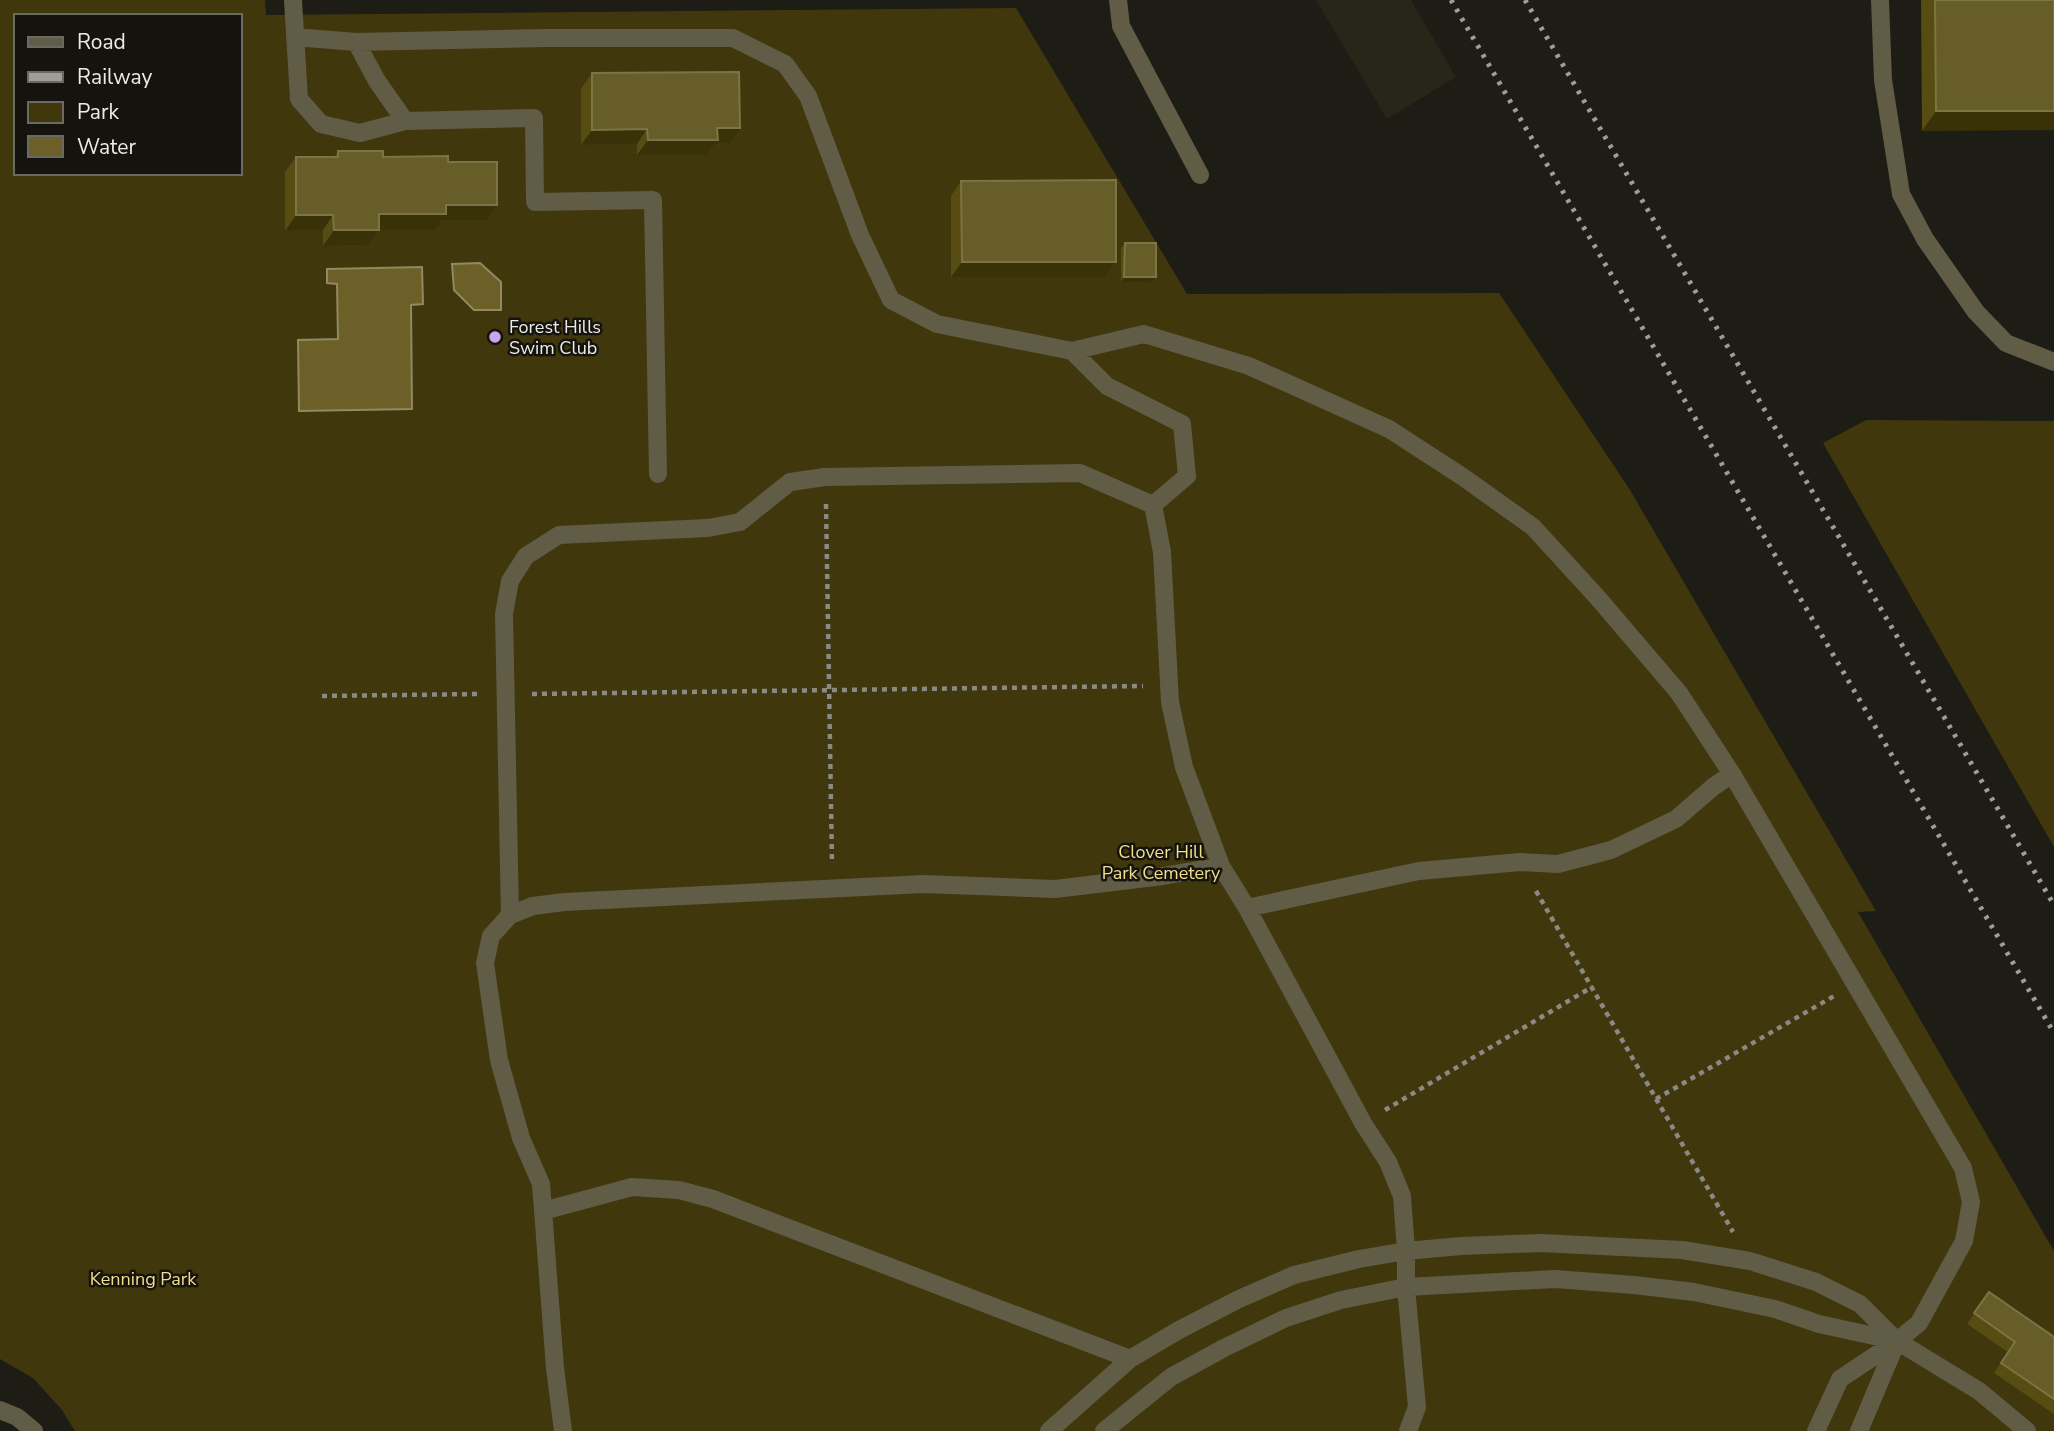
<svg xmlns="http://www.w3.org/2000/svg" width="2054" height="1431" viewBox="0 0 2054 1431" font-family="'Nunito Sans',sans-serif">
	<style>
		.built { fill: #282519 }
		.green { fill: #41370d; fill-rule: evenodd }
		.water { fill: #6c5f28; stroke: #928961; stroke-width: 2 }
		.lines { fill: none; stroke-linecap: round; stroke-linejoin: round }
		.path { stroke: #8a8984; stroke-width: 4.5; stroke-dasharray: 5 5; stroke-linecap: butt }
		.minor { stroke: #615c46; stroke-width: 18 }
		.rail { stroke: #9e9d98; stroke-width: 5; stroke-dasharray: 3.5 7; stroke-linecap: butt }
		.wall { fill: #574c11 }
		.shaded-wall { fill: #393209 }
		.building { fill: #675d28; stroke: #7c7346; stroke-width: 2 }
		.poi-dot { fill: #c9a5ee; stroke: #14130d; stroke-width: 2.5 }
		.labels { text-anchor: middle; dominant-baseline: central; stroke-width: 5; stroke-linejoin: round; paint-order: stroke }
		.poi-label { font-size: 18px; fill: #ecebe7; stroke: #14130d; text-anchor: start }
		.park-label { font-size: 18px; fill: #f2de8b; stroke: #14130d }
	</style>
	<rect width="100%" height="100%" fill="#1d1c15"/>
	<path class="built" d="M1316 0H1411L1456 77 1387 119Z"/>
	<path class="green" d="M0 0H265L266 15 1016 8 1187 294 1499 293 1630 490 1876 911 1858 912 2054 1251V1431H75L62 1410 33 1378 0 1359ZM16 16H240V173H16Z
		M1866 420 2054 421V847L1823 443Z"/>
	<path class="water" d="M480 263 501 282V310H474L454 290 452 264Z
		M422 267 423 304 411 305 412 409 299 411 298 340 338 339 337 284 327 283V269Z"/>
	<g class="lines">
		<path class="path" d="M826 504 832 863
			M532 694 1143 686
			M322 696 478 694
			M1536 891 1733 1232
			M1656 1099 1834 996
			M1385 1110 1592 987"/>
		<path class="minor" d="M293 0 299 99 321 124 360 133 405 121 377 81 356 42
			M1118 0 1121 26 1200 175
			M1880 0 1883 80 1901 194 1925 239 1976 312 2006 343 2054 362
			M295 37 356 42 545 38H733L785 64 808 96 860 235 891 300 937 324 1072 351 1107 386 1182 424 1187 476 1153 505 1162 552 1170 702 1184 767 1221 866 1247 908 1363 1123 1388 1162 1402 1196 1406 1251V1287L1417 1407 1408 1431
			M405 121 534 118 535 202 653 200 658 474
			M1072 351 1144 334 1249 366 1389 429 1463 477 1533 527 1598 598 1679 693 1732 774
			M1247 908 1419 871 1520 862 1558 864 1611 850 1676 819 1713 787 1732 774 1963 1168 1971 1202 1964 1241 1919 1323 1897 1341 1840 1379 1816 1431
			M510 915 504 614 510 581 526 556 559 535 708 528 740 522 790 482 825 477 1080 473 1153 505
			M543 1211 632 1187 679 1190 713 1199 1130 1359
			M0 1410 17 1417 34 1431
			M563 1431 555 1368 541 1184 521 1138 499 1060 485 963 491 936 510 915 533 906 564 902 924 884 1055 889 1163 876 1221 866
			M1049 1431 1130 1359 1179 1330 1239 1299 1294 1275 1359 1259 1406 1251 1461 1246 1541 1243 1682 1250 1750 1261 1816 1282 1860 1304 1897 1341 1979 1391 2027 1431
			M1104 1431 1171 1377 1224 1348 1286 1318 1341 1300 1406 1287 1555 1279 1634 1285 1694 1292 1775 1309 1819 1324 1897 1341
			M1859 1431 1897 1341"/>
		<path class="rail" d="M1451 0 2054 1033
			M1525 0 2054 905"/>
	</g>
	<path class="wall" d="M1921 0H2054L1922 131Z
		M592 73 729 143 715 144 707 155H637V144L581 145V89Z
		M338 151 383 157 448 162 497 205 487 220H442L435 230H379L368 245 323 246V230L285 231V172L296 157H334Z
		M961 181 1116 262 1105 277H951V196Z
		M1125 243 1156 277 1152 283 1121 282V248Z
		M1989 1292 2054 1337V1414L1994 1373 2008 1352 1967 1324Z"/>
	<path class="shaded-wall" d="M1936 111H2054V130L1922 131Z
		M717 128H740L729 143 715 144 707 155H637L648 140Z
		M647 129 637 144 581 145 592 130Z
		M446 205H497L487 220H442L435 230H368L379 214Z
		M296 215H333L323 230 285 231Z
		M334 230H379L368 245 323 246Z
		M962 262H1116L1105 277H951Z
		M1124 277H1156L1152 283 1121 282Z"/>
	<path class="building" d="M1935 0H2054V111H1936Z
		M739 72 740 128H717L718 140H648L647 129 592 130V73Z
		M338 151H383V157L448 156V162H497V205H446V214H379V230H334L333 215H296V157H338Z
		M1116 180V262H962L961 181Z
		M1125 243H1156V277H1124Z
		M1989 1292 2054 1337V1399L2001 1363 2015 1342 1974 1313Z"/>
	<circle class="poi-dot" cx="495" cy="337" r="7"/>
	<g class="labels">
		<g class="poi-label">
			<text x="509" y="327">Forest Hills<tspan x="509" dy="21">Swim Club</tspan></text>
		</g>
		<g class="park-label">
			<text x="1161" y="852">Clover Hill<tspan x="1161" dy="21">Park Cemetery</tspan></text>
			<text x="143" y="1279">Kenning Park</text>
		</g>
	</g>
	<rect x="14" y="14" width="228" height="161" fill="#14130d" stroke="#6a6964" stroke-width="2"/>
	<rect x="28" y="37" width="35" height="10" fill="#615c46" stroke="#6a6964" stroke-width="2"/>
	<text x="77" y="49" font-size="21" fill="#ecebe7">Road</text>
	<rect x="28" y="72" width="35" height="10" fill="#9e9d98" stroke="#6a6964" stroke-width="2"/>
	<text x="77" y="84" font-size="21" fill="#ecebe7">Railway</text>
	<rect x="28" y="102" width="35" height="21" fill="#41370d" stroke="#6a6964" stroke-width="2"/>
	<text x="77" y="119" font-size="21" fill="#ecebe7">Park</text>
	<rect x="28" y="136" width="35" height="21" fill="#6c5f28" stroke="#6a6964" stroke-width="2"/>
	<text x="77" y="154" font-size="21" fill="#ecebe7">Water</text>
</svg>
